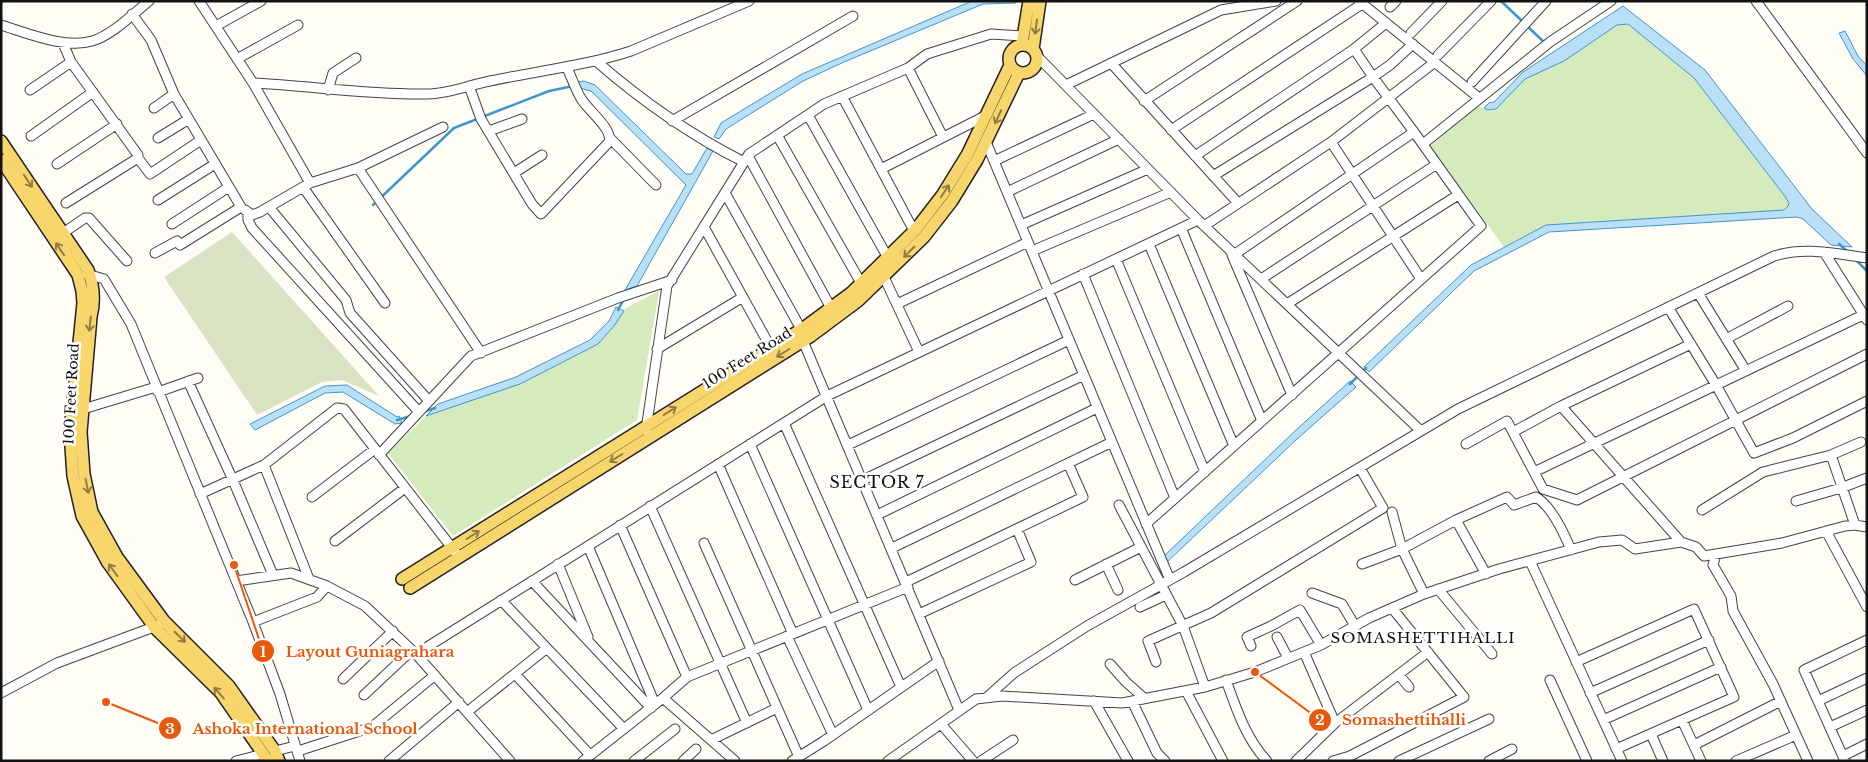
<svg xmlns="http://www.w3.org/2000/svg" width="1868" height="762" viewBox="0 0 1868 762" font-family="'Libre Baskerville',serif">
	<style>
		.green { fill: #d5ebbd }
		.cemetery { fill: #d9e3c4 }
		.water { fill: #b9e0f7; stroke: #3f96cf }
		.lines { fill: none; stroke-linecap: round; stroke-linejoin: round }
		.stream { stroke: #3f96cf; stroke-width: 2.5 }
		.minor-casing { stroke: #444; stroke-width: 11 }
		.major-casing { stroke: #222; stroke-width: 14 }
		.minor { stroke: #fff; stroke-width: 9 }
		.major { stroke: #f9d66b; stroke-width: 11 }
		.oneway { stroke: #917d42 }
		.labels { text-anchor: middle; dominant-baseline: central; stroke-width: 5; stroke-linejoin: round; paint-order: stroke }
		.street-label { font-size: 14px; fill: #111; stroke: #fff }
		.neighbourhood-label { font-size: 15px; letter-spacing: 1px; fill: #111; stroke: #fff }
		.quarter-label { font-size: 16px; letter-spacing: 1px; fill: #111; stroke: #fff }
		.leader { fill: none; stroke: #e8590c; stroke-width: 2 }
		.callout-dot { fill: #e8590c; stroke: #fff; stroke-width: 2 }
		.mark-label { font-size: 15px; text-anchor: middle; font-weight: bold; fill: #fff }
		.callout-label { font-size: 15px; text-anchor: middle; font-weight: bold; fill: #e8590c; stroke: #fff; stroke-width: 5; stroke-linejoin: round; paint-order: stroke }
	</style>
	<rect width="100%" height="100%" fill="#fffdf5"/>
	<path class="green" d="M1623 23 1628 24 1694 78 1784 195 1789 203 1788 206 1784 210 1546 225 1504 247 1430 146 1477 106 1491 111 1496 109 1525 79 1564 61 1617 24Z
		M659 291 637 420 453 536 388 453 426 416 520 384 598 344 614 326 626 308Z"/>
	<path class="cemetery" d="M232 232 379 396 342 380 322 382 257 415 164 277Z"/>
	<path class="water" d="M972 1H1016V3L983 4 844 62 803 81 726 129 719 139 714 137 721 123 802 74Z
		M1623 6 1705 70 1812 209 1852 247 1831 245 1803 219 1797 217 1549 232 1474 271 1369 372 1364 367 1471 265 1546 225 1784 210 1788 206 1789 203 1784 195 1694 78 1628 24 1617 25 1564 61 1525 79 1496 109 1488 110 1484 108 1489 103 1494 102 1523 72Z
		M1845 31 1858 56 1867 66V76L1853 59 1839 33Z
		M584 81 595 85 686 174H692L707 148 713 151 637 286 625 290 686 185 591 91 580 88 578 82Z
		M616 307 624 311 614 326 598 344 520 384 426 416 438 404 516 377 590 340 609 321Z
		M1350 381 1356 387 1297 439 1166 563 1163 557 1295 431Z
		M347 385 397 417 399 416 402 423 395 424 343 392 325 393 255 430 250 424 325 386Z"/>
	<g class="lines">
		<path class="stream" d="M1501 1 1523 22
			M1527 26 1545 43
			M373 205 454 128 549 91 573 86
			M1839 244 1848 252
			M1855 259 1867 271
			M618 310 624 299
			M1350 384 1366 368
			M423 412 435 408
			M397 420 411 416"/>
		<defs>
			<path id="minor" d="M199 1 253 83 310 183
				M1359 1 1479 98
				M1756 1 1867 153
				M1390 7 1396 1
				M132 14 151 40 174 94 241 207 180 245 177 241 155 253
				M1 25C27 33 65 49 92 41 111 36 133 14 149 1
				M216 26 261 1
				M1411 33 1442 1
				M63 43 71 62 138 155V158L66 203
				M1438 55 1491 1
				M1037 56 1198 220 1421 431
				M237 59 298 25
				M596 61C642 101 690 135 744 162
				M1111 63 1238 203
				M908 68 943 137
				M1472 82 1546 1
				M253 83C311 86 369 95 427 94 449 94 469 85 490 81 537 71 585 66 631 51L749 1
				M1066 85 1221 10 1276 1
				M469 86 481 119 532 204 541 214 609 142C613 129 589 111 582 100 576 91 572 78 567 68
				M30 90 71 62
				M328 90 333 73 356 58
				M842 96 914 231
				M1144 101 1297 1
				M154 108 174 94
				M808 115 888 258
				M672 121 853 16
				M1171 130 1362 4
				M489 131 522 119
				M777 135 861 283
				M31 136 93 92
				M158 138 189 119
				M610 138 656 185
				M986 142 1170 580
				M1331 142 1421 279
				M1423 144 1550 42 1611 1
				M748 156 831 308
				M1195 156 1354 49 1386 23
				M138 158 150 174 201 140
				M994 161 1094 114
				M57 164 117 124
				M358 168 481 353
				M881 169 987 115
				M514 173 542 155
				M1213 176 1373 77 1390 65 1413 44
				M303 187 385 303
				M1007 192 1119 139
				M725 193 801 329
				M158 200 215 164
				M269 207 346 300 350 313 429 401
				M245 210 252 215 260 212 310 183 358 168 443 127
				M248 213V220L252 228 419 412
				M172 224 229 187
				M1021 225 1148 169
				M1204 226 1331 142 1435 62
				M704 227 771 348
				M1181 228 1262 421
				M63 233 85 218H89L127 261
				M1149 244 1234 446
				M1032 251 1171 192
				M1824 252 1867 320
				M1235 254 1414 132
				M1232 255 1292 395
				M1116 259 1205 472
				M87 274 104 279 131 324 253 622 280 694 300 761
				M1083 274 1175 498
				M884 277 919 352
				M1261 279 1437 164
				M1698 293 1746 371
				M897 304 1028 242
				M1287 304 1458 195
				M1668 307 1716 385 1754 453 1793 438 1867 401
				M1726 339 1788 306
				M803 341 959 710
				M657 349 743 297
				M188 381 232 478 273 575
				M158 392 198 378
				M1561 406 1681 542
				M83 409 156 387
				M784 423 901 687
				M646 430 667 286 749 154 824 104 908 68 927 54 991 34 1023 36
				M1513 432 1561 406 1691 344
				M750 444 868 710
				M1466 444 1507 421 1543 489 1577 500 1867 354
				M848 445 1069 340
				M379 455 471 356 618 298 672 280
				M1831 455 1855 525
				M718 464 793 634
				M264 465 309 579
				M1534 472 1863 315
				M863 480 1084 375
				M200 494 264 465 337 408 344 409 456 553
				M312 497 375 449
				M1796 501 1841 488 1867 478
				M1119 505 1183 626 1205 687
				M650 506 747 723
				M1702 510 1763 472 1831 455 1861 442
				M1392 512 1402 549 1424 594
				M877 515 1097 408
				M1456 520 1486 574
				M1146 524 1481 226 1414 132 1373 77 1354 49
				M620 525 687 677
				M1826 531 1867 607
				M335 541 405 488
				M704 543 799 757
				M588 546 655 704
				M892 548 1112 442
				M1716 554 1713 565 1731 596 1733 611 1773 684 1808 761
				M1530 561 1622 761
				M558 564 588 637
				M1106 564 1118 590
				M1362 564 1402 549 1456 520 1507 497 1514 505 1536 497C1551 506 1564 533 1571 550
				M1075 580 1141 547
				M236 581 291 573 327 586 365 606 416 654 510 761
				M532 581 651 708
				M906 582 1083 497 1068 463
				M1438 589 1492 654
				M1312 593 1342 604 1355 626
				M501 600 624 729
				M1140 607 1166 595
				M919 614 1031 562 1017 529
				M253 622 317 597 327 586
				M787 636 833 735
				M1277 637 1288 658
				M1251 646 1247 637 1271 626 1300 610 1321 645
				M1304 652 1335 723
				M416 654 827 396 1198 220
				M1156 662 1148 641 1211 613 1383 508 1360 468
				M1576 662 1694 609 1734 697 1616 749
				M1110 664 1126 682 1144 698
				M515 674 590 755
				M1399 675 1409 687
				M343 679 393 631
				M1226 680C1236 708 1246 739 1267 761
				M1550 680 1587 761
				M1186 691 1223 761
				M1 693 57 663 159 625
				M1590 693 1709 640
				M364 695 412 650
				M663 698 735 761
				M986 698 1014 673 1087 626 1184 572 1458 409 1774 256C1805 246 1836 254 1867 258
				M1094 701 1128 761
				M1132 701 1157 753 1165 761
				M1818 701 1867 678
				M467 712 547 648
				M1603 720 1721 667
				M1682 720 1701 761
				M941 724 973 761
				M1830 727 1867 710
				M1651 734 1663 761
				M711 740 777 708
				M1694 745 1781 701
				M275 751 295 746
				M298 751 372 727 435 675
				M1843 756 1867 744
				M236 761 263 754
				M389 761 459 702
				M583 761 663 698 687 677 908 587
				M634 761 675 729
				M683 761 696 749
				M792 761 824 741 939 661
				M888 761 976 699 1002 696 1122 703 1205 687 1255 672 1321 645 1369 618 1424 594 1499 569 1599 542 1622 540 1635 549 1681 542 1696 547 1704 556 1782 543 1845 526 1855 525 1867 527
				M981 761 1013 740
				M1296 761 1335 723 1428 652
				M1333 761 1350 756 1464 697 1392 608
				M1399 761 1489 719
				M1489 761 1512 749
				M1736 761 1796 735
				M1845 761 1804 670 1867 640"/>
			<path id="major" d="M1022 44 1029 1
				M1009 59a14 14 0 1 1 28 0a14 14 0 1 1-28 0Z
				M1033 49 1040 1
				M1 141 88 270C94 286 95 301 91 317L81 432 84 474 92 512 117 557 164 621 229 686 275 751 279 761
				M1 160 78 275 82 291 83 303 70 432 73 476 82 516 108 563 155 628 221 693 268 761
				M402 579 805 327 851 293 916 229 943 194 967 155 1010 65
				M410 588 811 336 858 301 924 237 952 201 977 160 1019 73"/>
		</defs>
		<use href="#minor" class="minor-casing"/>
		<use href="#major" class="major-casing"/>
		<use href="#minor" class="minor"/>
		<use href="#major" class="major"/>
	</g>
	<defs><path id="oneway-shaft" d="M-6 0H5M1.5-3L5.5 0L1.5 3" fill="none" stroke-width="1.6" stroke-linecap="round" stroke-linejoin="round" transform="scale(1.25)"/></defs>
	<g class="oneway">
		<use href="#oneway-shaft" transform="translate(1036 27) rotate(98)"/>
		<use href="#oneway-shaft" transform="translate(998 117) rotate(115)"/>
		<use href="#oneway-shaft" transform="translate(28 181) rotate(56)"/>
		<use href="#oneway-shaft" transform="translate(945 191) rotate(-56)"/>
		<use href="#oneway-shaft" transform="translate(60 249) rotate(-124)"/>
		<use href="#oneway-shaft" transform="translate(909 252) rotate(135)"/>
		<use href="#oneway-shaft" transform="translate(90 324) rotate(96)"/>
		<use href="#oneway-shaft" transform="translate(783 353) rotate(148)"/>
		<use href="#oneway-shaft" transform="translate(670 411) rotate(-32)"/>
		<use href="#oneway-shaft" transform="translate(616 458) rotate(148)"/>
		<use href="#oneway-shaft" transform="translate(87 486) rotate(78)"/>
		<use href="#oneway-shaft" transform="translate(473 535) rotate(-32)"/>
		<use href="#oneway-shaft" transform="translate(113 570) rotate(-126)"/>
		<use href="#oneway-shaft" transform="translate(180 637) rotate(45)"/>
		<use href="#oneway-shaft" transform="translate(219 693) rotate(-131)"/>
	</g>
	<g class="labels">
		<g class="street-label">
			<text transform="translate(747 358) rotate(-32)">100 Feet Road</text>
			<text transform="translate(71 394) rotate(-87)">100 Feet Road</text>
		</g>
		<g class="neighbourhood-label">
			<text x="1423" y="637">SOMASHETTIHALLI</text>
		</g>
		<g class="quarter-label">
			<text x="877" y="482">SECTOR 7</text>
		</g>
	</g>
	<path class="leader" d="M234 565L263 651M1255 672L1320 720M106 702L170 728"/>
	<g class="callout-dot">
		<circle cx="234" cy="565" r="5"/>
		<circle cx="1255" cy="672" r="5"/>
		<circle cx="106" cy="702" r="5"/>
		<circle cx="263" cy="651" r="12"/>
		<circle cx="1320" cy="720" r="12"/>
		<circle cx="170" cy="728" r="12"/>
	</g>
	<g class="mark-label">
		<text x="263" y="657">1</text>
		<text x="1320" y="725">2</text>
		<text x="170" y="734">3</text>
	</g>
	<g class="callout-label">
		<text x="370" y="657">Layout Guniagrahara</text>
		<text x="1404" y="725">Somashettihalli</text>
		<text x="305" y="734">Ashoka International School</text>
	</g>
	<rect width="1868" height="762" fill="none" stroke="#111111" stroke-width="5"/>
</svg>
